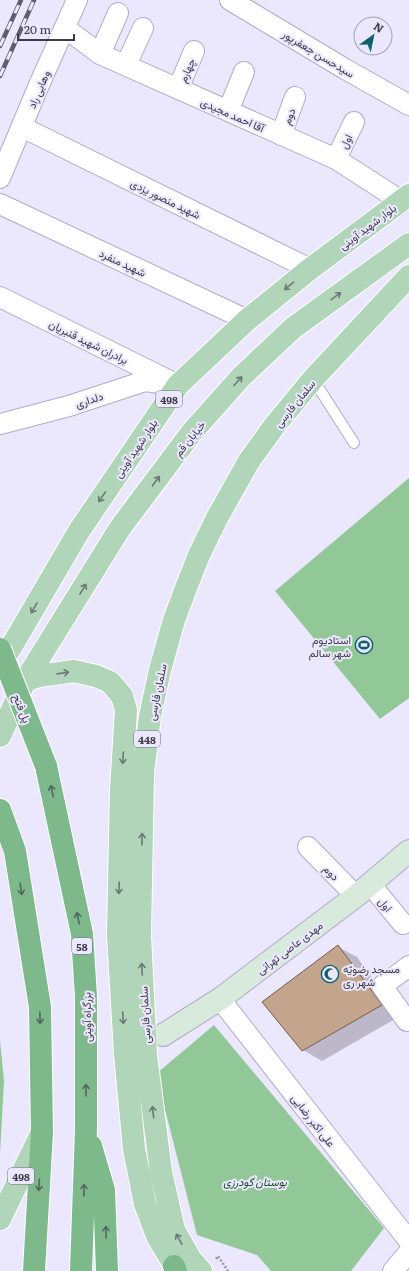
<svg xmlns="http://www.w3.org/2000/svg" width="409" height="1271" viewBox="0 0 409 1271" font-family="Literata,Vazirmatn,serif">
	<style>
		.green { fill: #92c898 }
		.shadow { fill: #0003 }
		.building { fill: #c3a58e; stroke: #785c47 }
		.lines { fill: none; stroke-linecap: round; stroke-linejoin: round }
		.lane-casing { stroke: #b2aacc; stroke-width: 12 }
		.street-casing { stroke: #b2aacc; stroke-width: 22 }
		.secondary-casing { stroke: #b2aacc; stroke-width: 24 }
		.primary-casing { stroke: #fff; stroke-width: 24 }
		.highway-casing { stroke: #fff; stroke-width: 24 }
		.path { stroke: #9793a5; stroke-width: 2.5; stroke-dasharray: 2 2; stroke-linecap: butt }
		.lane { stroke: #fff; stroke-width: 10 }
		.street { stroke: #fff; stroke-width: 20 }
		.secondary { stroke: #d8eadc; stroke-width: 22 }
		.primary { stroke: #b1d5b9; stroke-width: 22 }
		.highway { stroke: #7db98b; stroke-width: 22 }
		.rail-casing { stroke: #605c6c; stroke-width: 4.5 }
		.rail { stroke: #ebe7fc; stroke-width: 3; stroke-dasharray: 9; stroke-linecap: butt }
		.highway-bridge-casing { stroke: #fff; stroke-width: 24; stroke-linecap: butt }
		.highway-bridge { stroke: #7db98b; stroke-width: 22 }
		.oneway { stroke: #6c7875 }
		.oneway2 { stroke: #54665f }
		.labels { text-anchor: middle; dominant-baseline: central; stroke-width: 4; stroke-linejoin: round; paint-order: stroke }
		.shield { fill: #ebe7fc; stroke: #726e7e; stroke-width: 1 }
		.shield-label { font-size: 10px; font-weight: bold; fill: #3e3a48 }
		.street-label { font-size: 11px; fill: #3e3a48; stroke: #ebe7fc }
		.poi-label { font-size: 11px; fill: #3e3a48; stroke: #ebe7fc; text-anchor: end }
		.park-label { font-size: 11px; font-style: italic; fill: #154e21; stroke: #ebe7fc }
	</style>
	<rect width="100%" height="100%" fill="#ebe7fc"/>
	<path class="green" d="M409 478V698L380 719 275 591Z
		M214 1025 384 1228 351 1271H271L257 1255 197 1235 156 1074Z
		M0 1040 4 1081 0 1154Z"/>
	<path class="shadow" d="M338 947 357 957 400 1016 322 1061 303 1050 264 1002Z"/>
	<path class="building" d="M338 945 382 1005 302 1051 262 1002Z"/>
	<g class="lines">
		<defs>
			<path id="lane" d="M313 379 354 443"/>
			<path id="street" d="M230 0 345 69 409 105
				M65 28 100 54 336 159 401 201
				M100 54 118 13
				M126 65 143 28
				M178 89 194 51
				M228 111 244 72
				M22 127 310 269
				M281 135 295 97
				M336 159 354 122
				M0 178 39 85 77 0
				M0 204 247 320
				M0 297 178 385
				M0 424 69 406 145 381 168 384
				M308 847 356 896
				M370 884 403 924
				M220 999 409 1241
				M407 1021 382 986 409 966
				M393 1271 409 1252"/>
			<path id="secondary" d="M163 1035 220 999 356 896 409 851"/>
			<path id="primary" d="M0 666 79 531 178 385 247 320 310 269 409 195
				M25 681 39 676 74 671 96 676 110 682 122 696 126 710 121 790 118 934 125 1054 134 1149 145 1204 157 1236 178 1271
				M0 736 25 681 120 528 192 432 241 377 293 328 409 244
				M0 1219 42 1132
				M201 1271 191 1260 174 1230 161 1172 146 1056 140 935 143 773 150 716 160 670 174 620 186 588 199 555 217 518 249 461 275 425 313 379 409 276"/>
			<path id="highway" d="M46 766 82 934 86 997V1129L81 1271
				M0 810 15 851 40 1007 42 1132 34 1271
				M91 1146 104 1190 107 1271
				M174 1266 176 1271"/>
		</defs>
		<use href="#lane" class="lane-casing"/>
		<use href="#street" class="street-casing"/>
		<use href="#secondary" class="secondary-casing"/>
		<use href="#primary" class="primary-casing"/>
		<use href="#highway" class="highway-casing"/>
		<path class="path" d="M216 1259 218 1256 228 1271"/>
		<use href="#lane" class="lane"/>
		<use href="#street" class="street"/>
		<use href="#secondary" class="secondary"/>
		<use href="#primary" class="primary"/>
		<use href="#highway" class="highway"/>
		<defs>
			<path id="rail" d="M0 46 21 0
				M0 76 34 0"/>
		</defs>
		<use href="#rail" class="rail-casing"/>
		<use href="#rail" class="rail"/>
		<defs>
			<path id="highway-bridge" d="M0 649 46 766"/>
		</defs>
		<use href="#highway-bridge" class="highway-bridge-casing"/>
		<use href="#highway-bridge" class="highway-bridge"/>
	</g>
	<defs><path id="oneway-shaft" d="M-6 0H5M1.5-3L5.5 0L1.5 3" fill="none" stroke-width="1.6" stroke-linecap="round" stroke-linejoin="round"/></defs>
	<g class="oneway">
		<use href="#oneway-shaft" transform="translate(289 286) rotate(141)"/>
		<use href="#oneway-shaft" transform="translate(336 296) rotate(-36)"/>
		<use href="#oneway-shaft" transform="translate(238 381) rotate(-48)"/>
		<use href="#oneway-shaft" transform="translate(156 481) rotate(-53)"/>
		<use href="#oneway-shaft" transform="translate(102 497) rotate(124)"/>
		<use href="#oneway-shaft" transform="translate(83 589) rotate(-59)"/>
		<use href="#oneway-shaft" transform="translate(34 608) rotate(120)"/>
		<use href="#oneway-shaft" transform="translate(63 673) rotate(-8)"/>
		<use href="#oneway-shaft" transform="translate(123 758) rotate(94)"/>
		<use href="#oneway-shaft" transform="translate(142 839) rotate(-89)"/>
		<use href="#oneway-shaft" transform="translate(119 888) rotate(92)"/>
		<use href="#oneway-shaft" transform="translate(142 969) rotate(-93)"/>
		<use href="#oneway-shaft" transform="translate(123 1018) rotate(87)"/>
		<use href="#oneway-shaft" transform="translate(153 1112) rotate(-97)"/>
		<use href="#oneway-shaft" transform="translate(179 1239) rotate(-119)"/>
	</g>
	<g class="oneway2">
		<use href="#oneway-shaft" transform="translate(52 791) rotate(-102)"/>
		<use href="#oneway-shaft" transform="translate(21 889) rotate(81)"/>
		<use href="#oneway-shaft" transform="translate(78 918) rotate(-102)"/>
		<use href="#oneway-shaft" transform="translate(40 1018) rotate(89)"/>
		<use href="#oneway-shaft" transform="translate(86 1090) rotate(-90)"/>
		<use href="#oneway-shaft" transform="translate(39 1185) rotate(93)"/>
		<use href="#oneway-shaft" transform="translate(84 1190) rotate(-88)"/>
		<use href="#oneway-shaft" transform="translate(106 1232) rotate(-92)"/>
	</g>
	<defs>
		<symbol id="stadium-ring" viewBox="-11 -11 22 22"><circle r="9.5" fill="#ebe7fc" stroke="#12616a" stroke-width="1.5"/><path d="M0-5a6.5 5 0 1 0 0 10a6.5 5 0 1 0 0-10ZM-3.5-1.8h7v3.6h-7Z" fill="#12616a"/></symbol>
		<symbol id="mosque-ring" viewBox="-11 -11 22 22"><circle r="9.5" fill="#ebe7fc" stroke="#12616a" stroke-width="1.5"/><path d="M3.5-4.9A6 6 0 1 0 3.5 4.9A5 5 0 1 1 3.5-4.9Z" fill="#12616a"/></symbol>
	</defs>
	<g fill-rule="evenodd">
		<use href="#stadium-ring" x="354" y="635" width="20" height="20"/>
		<use href="#mosque-ring" x="320" y="964" width="20" height="20"/>
	</g>
	<g class="labels">
		<g class="shield">
			<rect x="156" y="391" width="26" height="16" rx="3"/>
			<rect x="134" y="731" width="26" height="16" rx="3"/>
			<rect x="72" y="938" width="20" height="16" rx="3"/>
			<rect x="8" y="1168" width="26" height="16" rx="3"/>
		</g>
		<g class="shield-label">
			<text x="169" y="399">498</text>
			<text x="147" y="739">448</text>
			<text x="82" y="946">58</text>
			<text x="21" y="1176">498</text>
		</g>
		<g class="street-label">
			<text transform="translate(319 53) rotate(31)">سیدحسن جعفرپور</text>
			<text transform="translate(186 70) rotate(-67)">چهارم</text>
			<text transform="translate(38 89) rotate(-67)">وهابی راد</text>
			<text transform="translate(233 114) rotate(24)">آقا احمد مجیدی</text>
			<text transform="translate(288 116) rotate(-69)">دوم</text>
			<text transform="translate(345 141) rotate(-64)">اول</text>
			<text transform="translate(166 198) rotate(26)">شهید منصور یزدی</text>
			<text transform="translate(367 226) rotate(-37)">بلوار شهید آوینی</text>
			<text transform="translate(123 262) rotate(25)">شهید منفرد</text>
			<text transform="translate(89 341) rotate(26)">برادران شهید قنبریان</text>
			<text transform="translate(89 399) rotate(-18)">دلداری</text>
			<text transform="translate(294 403) rotate(-51)">سلمان فارسی</text>
			<text transform="translate(189 438) rotate(-51)">خیابان قم</text>
			<text transform="translate(135 448) rotate(-56)">بلوار شهید آوینی</text>
			<text transform="translate(156 692) rotate(-78)">سلمان فارسی</text>
			<text transform="translate(23 708) rotate(68)">پل فتح</text>
			<text transform="translate(332 872) rotate(46)">دوم</text>
			<text transform="translate(386 904) rotate(50)">اول</text>
			<text transform="translate(289 947) rotate(-37)">مهدی عاصی تهرانی</text>
			<text transform="translate(144 1015) rotate(-93)">سلمان فارسی</text>
			<text transform="translate(86 1017) rotate(-91)">بزرگراه آوینی</text>
			<text transform="translate(314 1120) rotate(52)">علی اکبر رضایی</text>
		</g>
		<g class="poi-label">
			<text x="351" y="639">استادیوم<tspan x="351" dy="13">شهر سالم</tspan></text>
			<text x="343" y="968" text-anchor="start">مسجد رضویّه<tspan x="343" dy="13">شهر ری</tspan></text>
		</g>
		<g class="park-label">
			<text x="255" y="1181">بوستان گودرزی</text>
		</g>
	</g>
	<g transform="translate(373 36) rotate(33)"><circle r="19" fill="#ebe7fc" stroke="#a6a2b4"/>
	<path d="M0-3L7 15L0 10L-7 15Z" fill="#12616a"/>
	<text y="-6" font-size="11" font-weight="bold" text-anchor="middle" fill="#3e3a48">N</text>
	</g>
	<path d="M18 34v6h56v-6" fill="none" stroke="#3e3a48" stroke-width="2"/>
	<text x="24" y="34" font-size="12" fill="#3e3a48" stroke="#ebe7fc" stroke-width="3" paint-order="stroke">20 m</text>
</svg>
